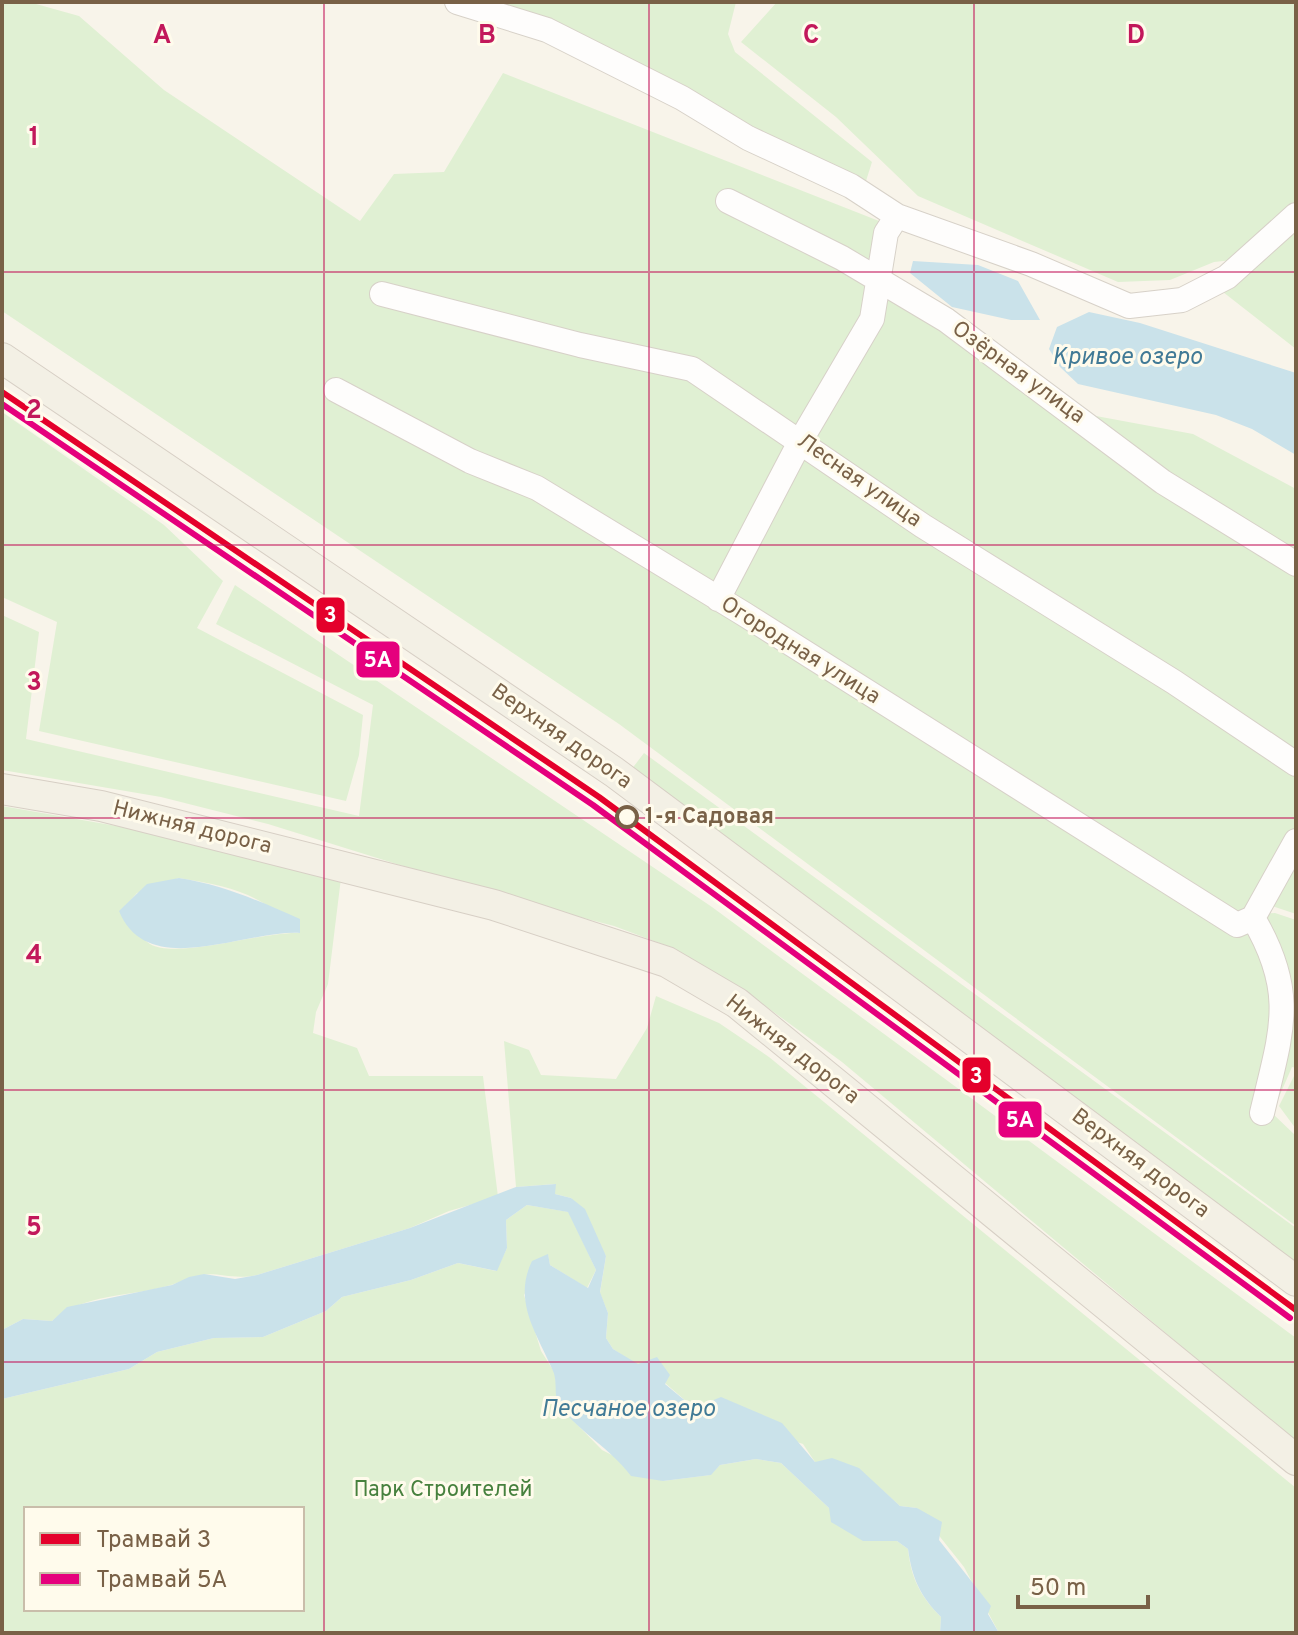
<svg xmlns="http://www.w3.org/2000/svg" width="1298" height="1635" viewBox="0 0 1298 1635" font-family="Overpass,sans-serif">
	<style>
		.green { fill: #e0f0d3; fill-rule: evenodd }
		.water { fill: #cae2ea }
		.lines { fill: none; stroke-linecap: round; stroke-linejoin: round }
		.minor-casing { stroke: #d7d1c8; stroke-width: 26 }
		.major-casing { stroke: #d7cfc5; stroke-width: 32 }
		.minor { stroke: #fefdfc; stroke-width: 24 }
		.major { stroke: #f3f0e5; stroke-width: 30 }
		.tram-1-casing { stroke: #fffbec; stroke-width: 12 }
		.tram-2-casing { stroke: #fffbec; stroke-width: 12 }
		.tram-1 { stroke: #e4002b; stroke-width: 6 }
		.tram-2 { stroke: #e5007d; stroke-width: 6 }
		.grid { fill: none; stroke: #c2185b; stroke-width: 2; stroke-opacity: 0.55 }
		.stop-dot { fill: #fffbec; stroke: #796147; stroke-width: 4 }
		.labels { text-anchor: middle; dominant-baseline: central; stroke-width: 6; stroke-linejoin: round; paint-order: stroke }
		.street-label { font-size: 22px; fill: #796147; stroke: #fffbec }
		.stop-label { font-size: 22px; font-weight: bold; fill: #796147; stroke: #fffbec; text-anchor: start }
		.park-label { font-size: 22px; fill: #47813e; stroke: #fffbec }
		.water-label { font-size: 24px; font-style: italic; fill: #417a96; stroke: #fffbec }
		.grid-label { font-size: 26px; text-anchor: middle; font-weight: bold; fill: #c2185b; stroke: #fffbec; stroke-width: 6; stroke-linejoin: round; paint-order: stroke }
		.line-badge { stroke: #fffbec; stroke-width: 3 }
		.badge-label { font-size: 22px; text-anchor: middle; font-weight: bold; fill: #fff }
	</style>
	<rect width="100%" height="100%" fill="#f8f4ea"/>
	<path class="green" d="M2 2H29L79 16 164 90 360 221 394 174 444 172 503 73 879 221 872 280 1053 408 1193 434 1296 489V828L1241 915 1275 913 1296 920V1068L1292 1067 1272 1113 1296 1136V1226L619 724 2 311Z
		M489 2H736L728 34 735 52 872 162 866 181 787 149Z
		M777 2H1296V203L1233 260 1214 262 1170 280 1118 282 918 196 836 117 741 42Z
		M1296 223V349L1223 292Z
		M2 412 164 525 223 581 197 628 363 715 359 755 346 801 39 731 57 622 2 597Z
		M235 585 712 907 1296 1338V1442L842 1062 749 994 670 947 614 926 496 895 268 824 161 797 2 770V615L39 632 26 739 359 816 373 705 216 624Z
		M644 753 1296 1228V1269L631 770Z
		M2 806 151 832 341 878 328 984 316 1012 313 1033 357 1048 369 1076H483L498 1197 449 1211 410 1228 257 1275C233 1280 218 1272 201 1275 190 1277 181 1282 171 1285 132 1297 83 1293 52 1321L23 1319 2 1330ZM179 878C233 887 261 893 300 933 261 931 177 960 150 944 139 937 129 922 120 912L137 893Z
		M1296 864V914L1272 906Z
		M656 996 719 1023 769 1057 1296 1488V1633H999L964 1567 917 1508 900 1506 880 1488 815 1462 803 1444 694 1408 665 1383 613 1349 606 1338 608 1313 600 1293 606 1256 571 1198 555 1194V1184L516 1187 504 1041 529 1050 541 1075 616 1079 647 1028Z
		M1296 1072V1129L1279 1106Z
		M527 1205 569 1212 596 1270 587 1288 550 1265 548 1255 524 1295 541 1351 555 1373 558 1405 602 1450 663 1481 710 1475 720 1465 756 1459 781 1463 829 1508 882 1540 897 1541 908 1549C911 1578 920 1596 941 1617L940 1633H2V1399L129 1369 157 1352 214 1338 263 1337 326 1311 342 1297 411 1280 458 1263 496 1271 507 1248 506 1220ZM26 1509H302V1609H26Z"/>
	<path class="water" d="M913 261 978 265 1018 281 1040 320H1011L952 307 910 273Z
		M1089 312 1140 323 1296 373V455L1252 429 1216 415 1078 384 1060 367 1049 349 1057 327Z
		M179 878C224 885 259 901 300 919V933C242 930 148 981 119 911L147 884Z
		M556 1184 555 1194 571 1198 585 1209 606 1256 600 1292 608 1313 606 1338 613 1349 638 1364 657 1357 670 1375 665 1384 694 1408 721 1397 782 1423 815 1462 832 1458 859 1468 900 1506 917 1508 942 1522 939 1540 991 1606 988 1614 999 1633H940L941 1617C920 1596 912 1578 908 1549L897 1541H863L831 1522 829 1508 781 1463 756 1459 720 1465 711 1475 663 1481 631 1476C612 1450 581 1433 560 1407 553 1398 558 1382 553 1371 538 1335 512 1302 532 1261L548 1254 550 1265 588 1288 596 1270 568 1212 527 1205 506 1220 507 1248 497 1271 458 1263 411 1280 342 1297 326 1311 263 1337 214 1338 157 1352 129 1369 2 1399V1330L23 1319 52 1321 67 1307 172 1285 189 1277 204 1274 235 1279 257 1275 410 1228 516 1187Z"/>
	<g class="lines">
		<defs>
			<path id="minor" d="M457 2 547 30 682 98 748 138 851 186 897 216 1031 264 1129 306 1182 300 1227 277 1296 215
				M728 201 842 258 946 320 1163 482 1296 564
				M382 294 580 345 692 369 923 526 1174 682 1296 764
				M336 390 470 461 537 488 744 614 1237 925 1253 918
				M718 599 801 440 872 319 886 233 897 216
				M1262 1113C1281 1032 1298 994 1253 918L1296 841"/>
			<path id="major" d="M2 358 614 772 1296 1281
				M2 789 101 806 494 905 667 962 737 1003 1296 1460"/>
		</defs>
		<use href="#minor" class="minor-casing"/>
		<use href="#major" class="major-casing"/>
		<use href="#minor" class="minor"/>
		<use href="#major" class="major"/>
		<defs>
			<path id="tram-1" d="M2 392 599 797 1296 1310"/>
			<path id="tram-2" d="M2 404 593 805 1290 1318"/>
		</defs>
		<use href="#tram-1" class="tram-1-casing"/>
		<use href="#tram-2" class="tram-2-casing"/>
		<use href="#tram-1" class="tram-1"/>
		<use href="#tram-2" class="tram-2"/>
	</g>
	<path class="grid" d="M324 2V1633M649 2V1633M974 2V1633M2 272H1296M2 545H1296M2 818H1296M2 1090H1296M2 1362H1296"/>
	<circle class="stop-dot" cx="627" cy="817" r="10"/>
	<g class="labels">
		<g class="street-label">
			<text transform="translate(1018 373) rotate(36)">Озёрная улица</text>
			<text transform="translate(859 481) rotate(35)">Лесная улица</text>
			<text transform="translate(800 651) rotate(32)">Огородная улица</text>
			<text transform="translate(561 737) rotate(35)">Верхняя дорога</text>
			<text transform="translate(192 828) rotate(14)">Нижняя дорога</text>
			<text transform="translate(792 1050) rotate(38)">Нижняя дорога</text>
			<text transform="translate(1140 1164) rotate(37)">Верхняя дорога</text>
		</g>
		<g class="stop-label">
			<text x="645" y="817">1-я Садовая</text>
		</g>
		<g class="park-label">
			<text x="443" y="1490">Парк Строителей</text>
		</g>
		<g class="water-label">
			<text x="1127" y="358">Кривое озеро</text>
			<text x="628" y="1410">Песчаное озеро</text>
		</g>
	</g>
	<g class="grid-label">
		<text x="162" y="43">A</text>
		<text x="487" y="43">B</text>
		<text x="811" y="43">C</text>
		<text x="1136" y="43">D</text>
		<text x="34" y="145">1</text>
		<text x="34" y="418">2</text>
		<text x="34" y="690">3</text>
		<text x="34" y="963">4</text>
		<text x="34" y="1235">5</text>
	</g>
	<g class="line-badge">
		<rect x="315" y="596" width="31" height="38" rx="8" fill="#e4002b"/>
		<rect x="355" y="640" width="46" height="39" rx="8" fill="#e5007d"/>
		<rect x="961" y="1056" width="31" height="38" rx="8" fill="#e4002b"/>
		<rect x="997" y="1100" width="46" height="39" rx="8" fill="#e5007d"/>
	</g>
	<g class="badge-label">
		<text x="330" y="622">3</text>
		<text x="378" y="667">5А</text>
		<text x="976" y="1083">3</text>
		<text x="1020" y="1127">5А</text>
	</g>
	<rect width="1298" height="1635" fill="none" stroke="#796147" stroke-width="8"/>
	<rect x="24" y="1507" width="280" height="104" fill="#fffbec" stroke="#c9bdaa" stroke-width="2"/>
	<rect x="40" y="1533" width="40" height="12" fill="#e4002b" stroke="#c9bdaa" stroke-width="2"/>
	<text x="96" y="1547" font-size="24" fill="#796147">Трамвай 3</text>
	<rect x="40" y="1573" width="40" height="12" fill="#e5007d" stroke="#c9bdaa" stroke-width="2"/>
	<text x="96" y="1587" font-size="24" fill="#796147">Трамвай 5А</text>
	<path d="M1018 1595v12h130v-12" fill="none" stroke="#796147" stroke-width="4"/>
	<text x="1030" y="1595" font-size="24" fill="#796147" stroke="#fffbec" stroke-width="6" paint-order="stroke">50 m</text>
</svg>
